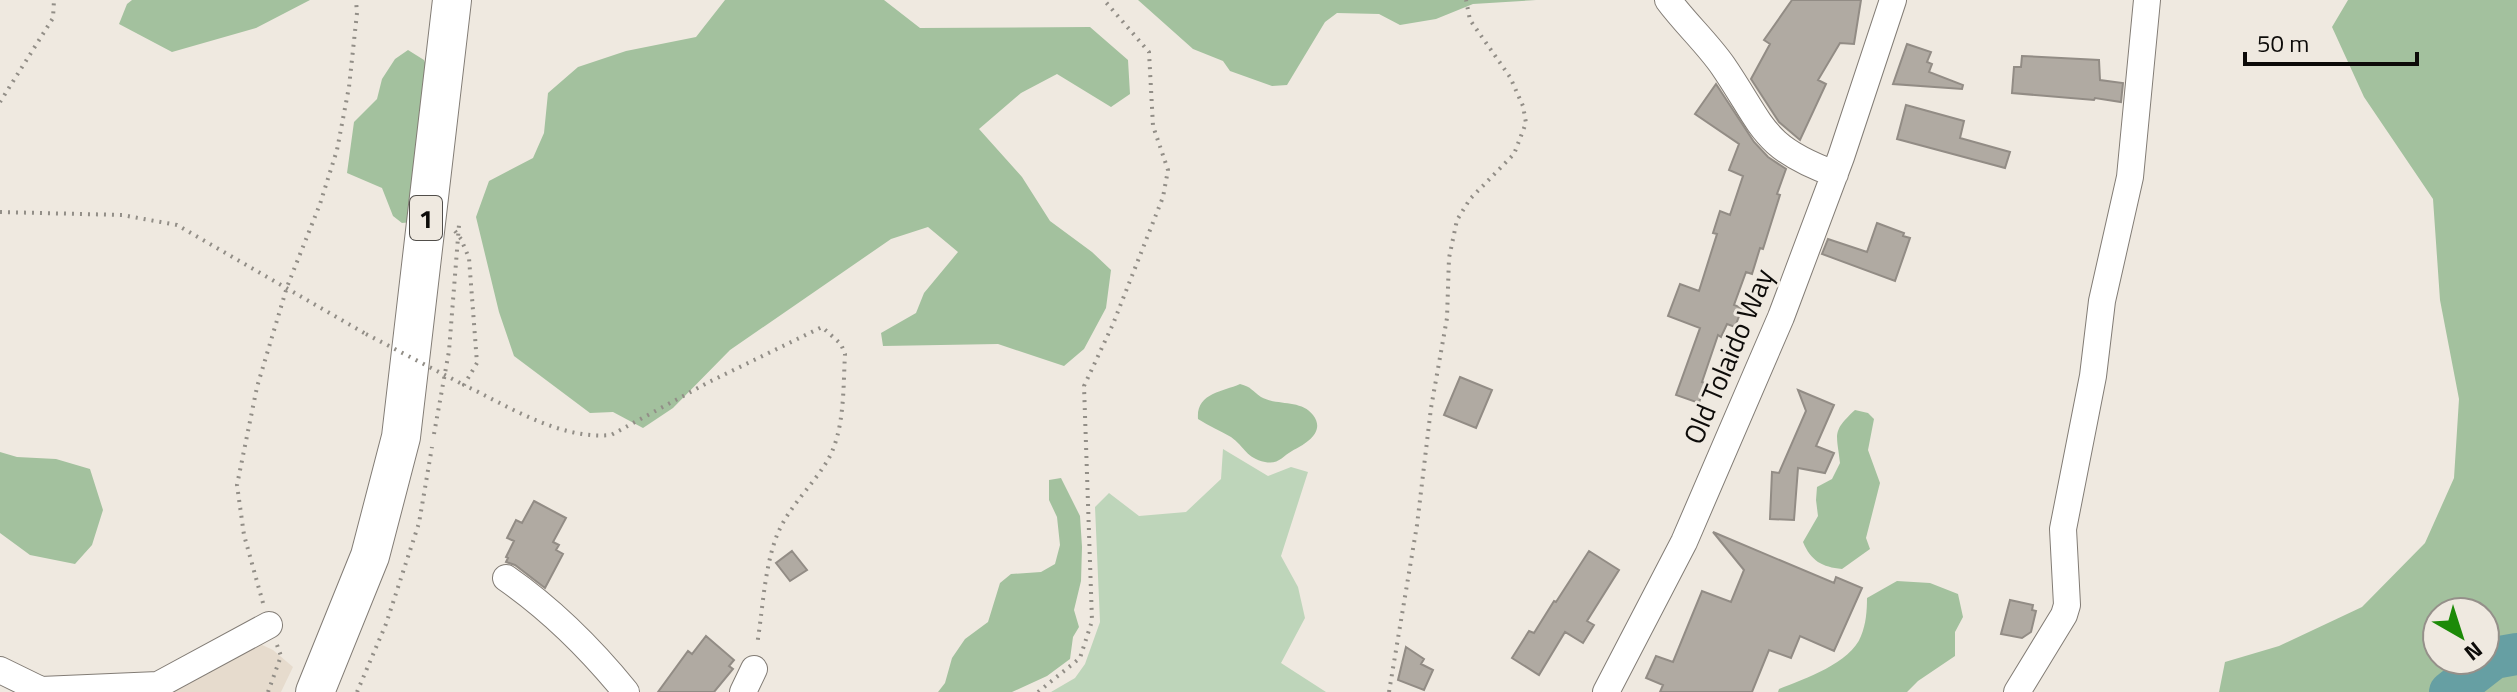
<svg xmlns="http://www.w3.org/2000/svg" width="2517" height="692" viewBox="0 0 2517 692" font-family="'Titillium Web',sans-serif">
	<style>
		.built { fill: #e6dbcd }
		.green { fill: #bed5ba }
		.forest { fill: #a3c19e; fill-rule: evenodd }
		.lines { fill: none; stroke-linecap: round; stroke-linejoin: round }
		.river { stroke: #669fa3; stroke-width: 42 }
		.building { fill: #b0aaa2; stroke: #928c85; stroke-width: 2 }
		.minor-casing { stroke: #827c75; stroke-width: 28 }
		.highway-casing { stroke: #827c75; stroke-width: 40 }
		.path { stroke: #928e87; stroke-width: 4; stroke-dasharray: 2 6; stroke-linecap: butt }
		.minor { stroke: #fff; stroke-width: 26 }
		.highway { stroke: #fff; stroke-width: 38 }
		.path-bridge { stroke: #928e87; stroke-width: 4; stroke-dasharray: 2 6; stroke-linecap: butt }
		.labels { text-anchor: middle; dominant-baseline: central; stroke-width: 6; stroke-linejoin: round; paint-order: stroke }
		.shield { fill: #efe9e0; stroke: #514e4a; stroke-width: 2 }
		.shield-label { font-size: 26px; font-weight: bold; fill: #0d0b09 }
		.street-label { font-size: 28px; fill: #0d0b09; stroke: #efe9e0 }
	</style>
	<rect width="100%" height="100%" fill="#efe9e0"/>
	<path class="built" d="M258 643 273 650 293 667 281 692H162Z"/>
	<path class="green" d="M1223 449 1268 476 1291 467 1308 472 1281 556 1298 587 1305 618 1281 663 1326 692H1051L1075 678 1085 664 1100 622 1095 507 1109 493 1139 516 1186 512 1221 479Z"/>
	<path class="forest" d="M132 0H310L256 28 172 52 119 24 127 4Z
		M725 0H884L920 28 1090 27 1128 60 1130 94 1111 107 1057 74 1021 93 979 129 1022 177 1050 221 1092 252 1111 270 1106 308 1084 349 1064 366 998 344 883 346 881 333 916 313 924 293 958 252 928 227 891 239 730 350 673 408 643 428 613 412 590 413 514 356 499 312 476 217 489 181 533 158 544 133 548 93 578 67 626 51 696 37Z
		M1138 0H1536L1473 4 1436 19 1400 25 1379 14 1337 13 1325 22 1287 85 1272 86 1230 71 1223 61 1193 49Z
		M2348 0H2517V692H2219L2225 662 2279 646 2362 607 2425 543 2454 478 2459 399 2440 300 2433 199 2364 97 2332 27ZM2437 612H2485V660H2437Z
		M408 50 424 60 432 80 413 222 402 223 393 216 382 188 347 173 354 122 377 99 382 79 395 59Z
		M1240 384C1252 387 1252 391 1261 397 1277 406 1301 399 1313 415 1326 432 1306 444 1292 451 1283 456 1278 465 1265 462 1246 458 1245 447 1231 437 1221 431 1209 426 1198 419 1196 393 1222 392 1240 384Z
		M1855 410 1868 413 1874 419 1868 450 1880 483 1866 538 1870 549 1842 569C1822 567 1811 561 1803 542L1818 516 1816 500 1817 487 1832 479 1840 463C1837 434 1831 432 1855 410Z
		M0 452 17 457 56 459 90 469 103 510 92 545 75 564 30 555 0 533Z
		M1061 478 1080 516 1082 547 1081 581 1074 610 1079 627 1073 637 1070 659 1047 676 1012 692H938L945 683 952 658 965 639 988 622 1000 583 1011 574 1041 572 1055 564 1060 545 1057 517 1049 500V480Z
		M1897 581 1930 583 1958 594 1963 617 1955 632V656L1918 681 1907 692H1778L1779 689C1804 679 1851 663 1861 636 1866 624 1867 611 1867 598Z"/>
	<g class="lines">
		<path class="river" d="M2450 692 2494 658 2517 654"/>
	</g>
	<path class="building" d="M1792 0H1861L1854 44 1840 43 1818 80 1826 84 1800 140 1779 122 1751 79 1770 44 1764 40Z
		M1907 44 1931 52 1927 62 1932 64 1929 72 1963 85 1962 89 1893 84Z
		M2022 56 2099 60 2100 80 2123 83 2121 102 2095 98 2094 100 2012 93 2014 67H2021Z
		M1716 84 1754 142 1768 157 1786 169 1777 194 1780 195 1763 249 1760 248 1752 274 1746 272 1734 305 1742 308 1735 327 1727 324 1721 337 1718 335 1702 382 1705 383 1699 403 1676 395 1700 328 1668 316 1680 284 1699 291 1717 234 1713 233 1720 211 1730 215 1743 176 1729 170 1739 144 1695 114Z
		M1906 105 1964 121 1960 138 2010 152 2005 168 1897 139Z
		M1877 223 1904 233 1903 236 1910 238 1895 281 1822 254 1828 239 1867 252Z
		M1460 377 1492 390 1476 428 1444 415Z
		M1798 390 1834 405 1816 446 1834 453 1825 473 1798 468 1794 520 1770 519 1772 472 1779 473 1806 411Z
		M534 501 566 518 553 542 559 545 556 550 563 554 545 588 515 565 506 562 508 558 506 557 514 541 507 538 516 520 522 523Z
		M1713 532 1834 583 1836 577 1862 588 1834 651 1800 636 1791 658 1769 650 1752 692H1660L1663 685 1646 678 1656 656 1673 662 1702 591 1731 602 1744 570Z
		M792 551 807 570 790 581 776 563Z
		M1589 551 1619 570 1587 621 1594 625 1583 643 1565 632 1539 675 1512 658 1529 631 1534 633 1554 601 1556 602Z
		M2010 600 2033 605 2032 610 2036 611 2031 632 2022 638 2001 634Z
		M706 636 734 660 729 666 733 669 714 692H658L688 651 692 654Z
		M1406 647 1424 659 1421 664 1433 670 1424 690 1398 680Z"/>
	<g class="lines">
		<defs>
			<path id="minor" d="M1668 0C1685 23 1707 43 1723 66 1764 126 1761 147 1835 174
				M506 578C552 610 591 649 626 692
				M0 670 41 690 158 685 269 625
				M743 692 754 669
				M1606 692 1684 542 1781 317 1841 157 1893 0
				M2017 692 2064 615 2067 605 2063 529 2093 376 2102 301 2130 177 2147 0"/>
			<path id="highway" d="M315 692 370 556 401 437 452 0"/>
		</defs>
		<use href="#minor" class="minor-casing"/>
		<use href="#highway" class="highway-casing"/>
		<path class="path" d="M0 102 53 18 54 0
			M0 212 122 215 177 225 366 334
			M455 231 461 239 469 258 477 363 464 385C508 406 560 440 611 435L709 382 822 327 841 344 845 354C843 389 845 433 826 463 811 487 788 508 777 535 764 569 763 609 757 645
			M434 434 449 351 459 225
			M263 603 244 535 237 485 257 387 287 287 320 204 337 150 349 87 357 13 356 0
			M268 692 281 656 277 645
			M357 692 386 624 419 523 432 447
			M1038 692 1080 658 1092 621 1084 386 1113 324 1163 197 1168 170 1153 126 1149 52 1104 0
			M1389 692 1417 525 1431 408 1447 318 1449 258 1457 220 1470 199 1514 154 1526 123 1523 106 1510 77 1470 20 1466 0"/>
		<use href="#minor" class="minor"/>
		<use href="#highway" class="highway"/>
		<path class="path-bridge" d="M366 334 464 385"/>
	</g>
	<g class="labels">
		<rect class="shield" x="410" y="196" width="32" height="44" rx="6"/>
		<g class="shield-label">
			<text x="426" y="218">1</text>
		</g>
		<g class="street-label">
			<text transform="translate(1728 356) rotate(-67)">Old Tolaido Way</text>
		</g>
	</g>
	<g transform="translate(2461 636) rotate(141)"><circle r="38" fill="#efe9e0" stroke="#95908a" stroke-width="2"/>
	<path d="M0-6L14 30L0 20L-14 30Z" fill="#1c8a08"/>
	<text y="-12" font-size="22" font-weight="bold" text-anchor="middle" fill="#0d0b09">N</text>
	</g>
	<path d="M2245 52v12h172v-12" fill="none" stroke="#0d0b09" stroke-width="4"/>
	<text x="2257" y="52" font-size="24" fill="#0d0b09" stroke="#efe9e0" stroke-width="6" paint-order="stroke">50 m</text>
</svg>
